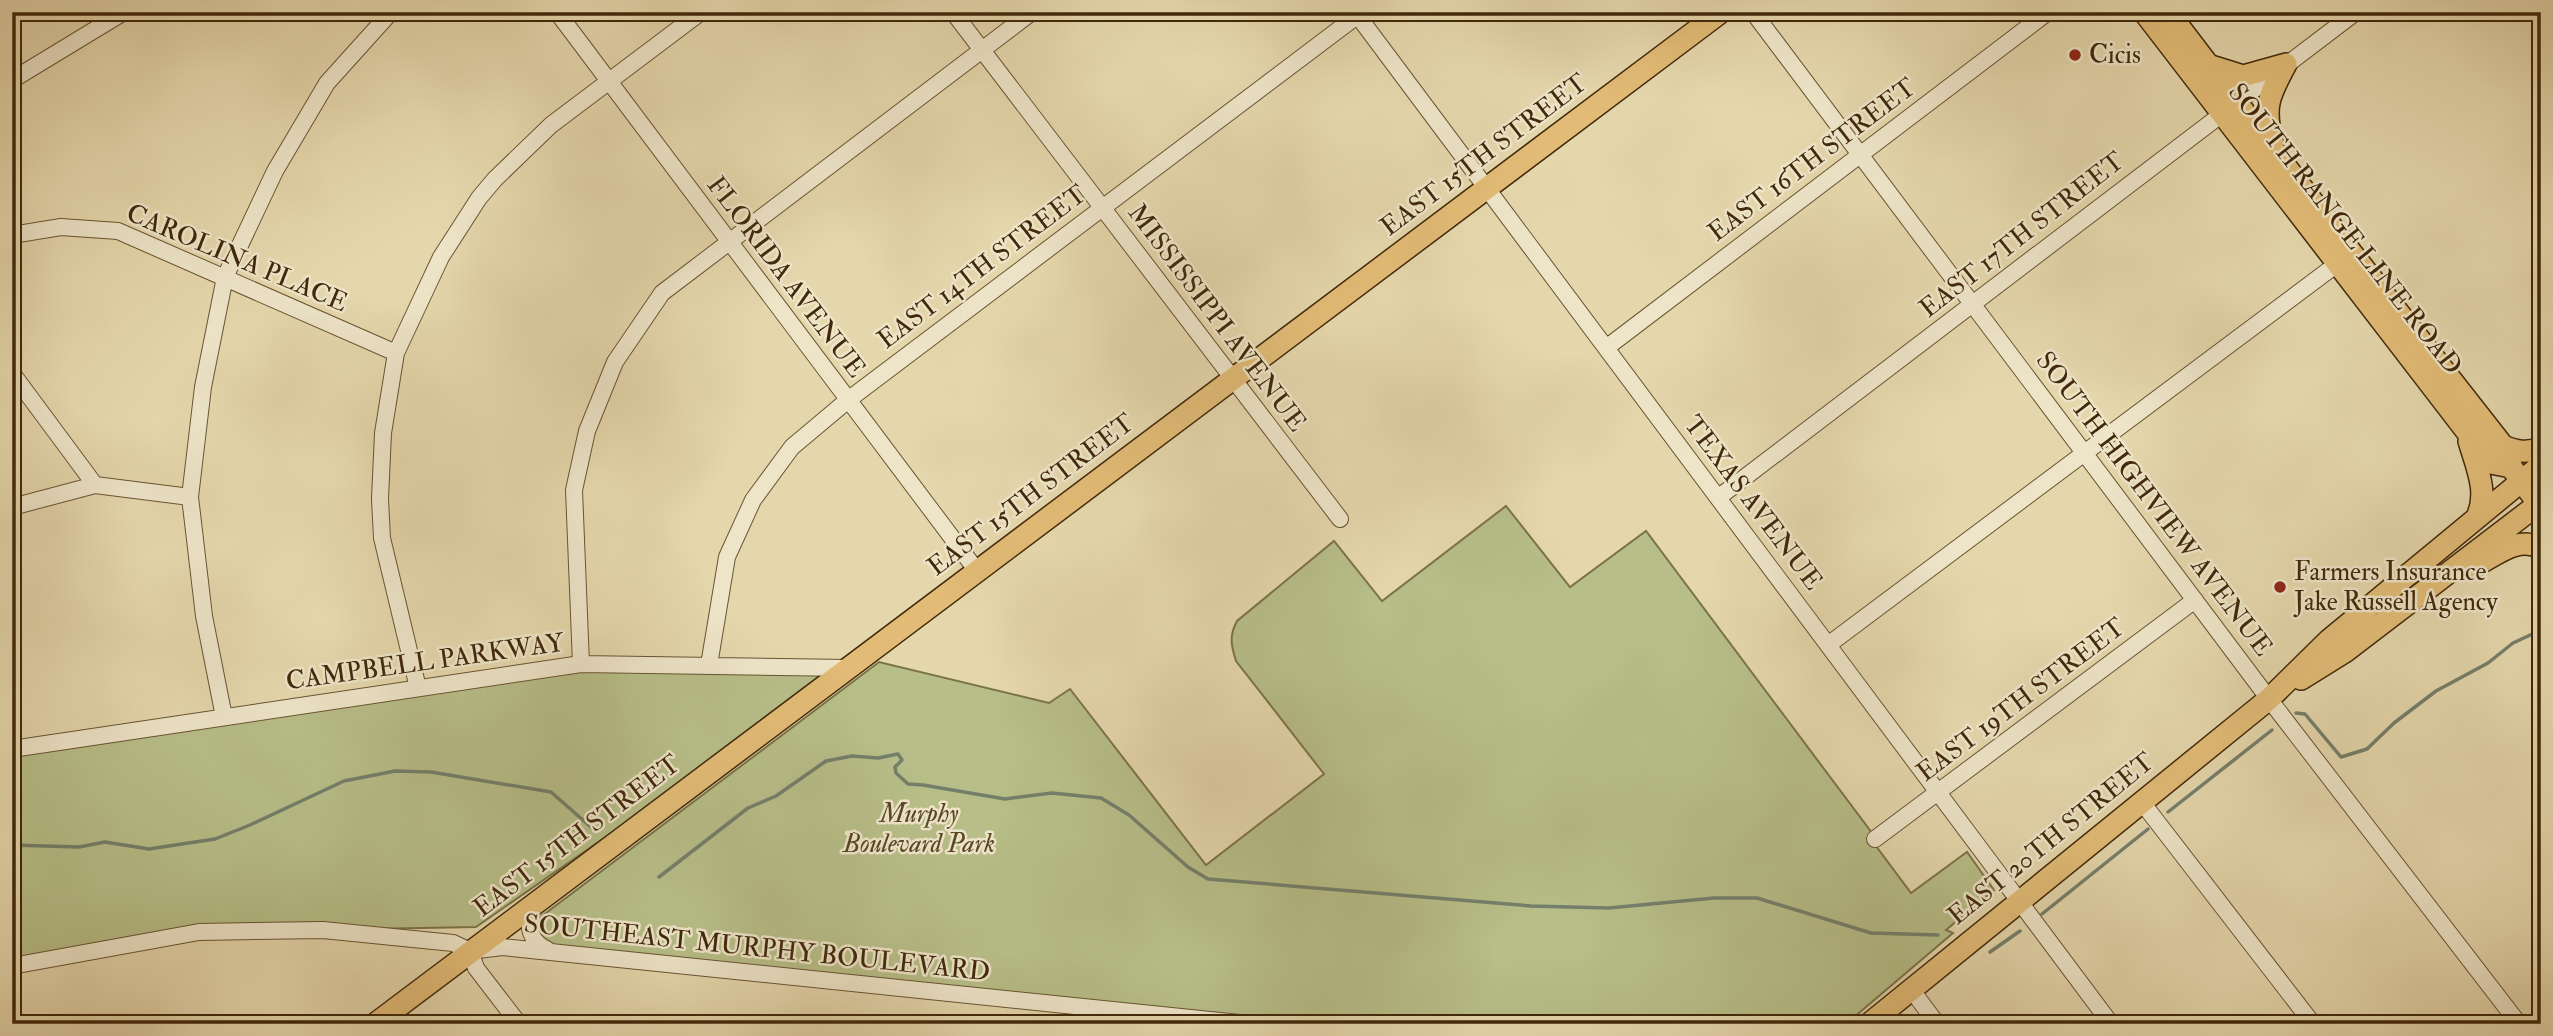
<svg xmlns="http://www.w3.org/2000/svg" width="2553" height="1036" viewBox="0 0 2553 1036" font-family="'IM FELL Double Pica',serif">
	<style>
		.green { fill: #b7be88; stroke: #7c7349; stroke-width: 2 }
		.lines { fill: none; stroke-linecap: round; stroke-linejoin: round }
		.stream { stroke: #747f6b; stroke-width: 3.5 }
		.minor-casing { stroke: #695432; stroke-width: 18 }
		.major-casing { stroke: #40280a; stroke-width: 24 }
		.minor { stroke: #eee5c9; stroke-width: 16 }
		.major { stroke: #e2bc76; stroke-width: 21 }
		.poi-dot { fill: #8f2418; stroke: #eee5c9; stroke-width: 2.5 }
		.labels { text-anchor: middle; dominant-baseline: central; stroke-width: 5; stroke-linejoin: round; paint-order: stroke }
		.poi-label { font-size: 26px; fill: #40280a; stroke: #eee5c9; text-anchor: start }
		.street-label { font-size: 26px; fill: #40280a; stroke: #eee5c9 }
		.park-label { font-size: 26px; font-style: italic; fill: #584623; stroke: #eee5c9 }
	</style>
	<rect width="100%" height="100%" fill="#e5d7ac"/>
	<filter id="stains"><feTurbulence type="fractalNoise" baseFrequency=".00286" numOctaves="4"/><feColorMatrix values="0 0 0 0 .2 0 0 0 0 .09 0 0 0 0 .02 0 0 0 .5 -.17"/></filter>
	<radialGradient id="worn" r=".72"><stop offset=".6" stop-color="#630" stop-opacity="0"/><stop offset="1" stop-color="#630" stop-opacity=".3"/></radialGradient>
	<path class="green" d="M1506 506 1570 587 1646 531 1872 833 1876 846 1911 893 1967 852 1994 890 1946 930 1953 933 1846 1024H1672L1648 1022 1628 1024H1298L546 944 533 926 538 919 879 662 1049 703 1070 689 1206 865 1324 774 1236 661C1231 645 1229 636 1237 621L1334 541 1382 601Z
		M581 664 849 668 476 927 199 932 12 966V749Z"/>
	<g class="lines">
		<path class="stream" d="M2296 713 2305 714 2341 757 2367 749 2394 723 2436 691 2488 663 2513 643 2541 630
			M2168 812 2272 730
			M12 845 79 847 105 842 149 849 215 839 250 825 344 781 395 771 431 772 551 792 592 828
			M659 877 748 808 776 796 826 761 852 756 878 758 898 754 902 760 895 767 896 773 908 784 923 785 1005 799 1052 793 1101 798 1129 815 1188 867 1208 879 1531 906 1609 908 1714 898H1757L1871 933 1938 935
			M2042 914 2148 829
			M1990 952 2020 931"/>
		<defs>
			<path id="minor" d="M557 12 977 571
				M953 12 1340 519
				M1355 12 2111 1024
				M1753 12 2269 699 2519 1024
				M12 80 124 12
				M12 235 61 227 118 231 396 353
				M1606 348 2048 12
				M12 373 95 485
				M1719 497 2356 12
				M12 507 95 485 190 497
				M1828 645 2337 264
				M581 664 574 490 587 431 615 362 662 293 1032 12
				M709 665 727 557 753 500 792 447 848 400 1362 12
				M418 688 382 538 380 499 383 433 396 353 441 257 479 198 495 179 551 125 701 12
				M224 717 204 616 190 497 203 387 225 277 275 171 327 83 391 12
				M12 749 581 664 849 668
				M2141 801 2313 1024
				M1875 839 2195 600
				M529 907C529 927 528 941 548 950
				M470 951 476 968 519 1024
				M12 966 199 932 323 930 453 943 470 951 502 947 1249 1024
				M1911 989 1937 1024"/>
			<path id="major" d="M2144 12 2491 463 2511 467
				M2168 12 2351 252 2503 446 2510 456 2511 467 2541 507
				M2211 66 2243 76 2286 64
				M2273 144C2263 108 2268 97 2286 64
				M2469 441C2476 466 2489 492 2477 517
				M2503 446C2517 452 2527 453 2541 448
				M2475 566C2495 556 2518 535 2541 548
				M2301 679 2346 651 2541 502
				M375 1024 1721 12
				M1869 1024 2269 699 2329 640 2541 465"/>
		</defs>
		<use href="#minor" class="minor-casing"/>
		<use href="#major" class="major-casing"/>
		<use href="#minor" class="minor"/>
		<use href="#major" class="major"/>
	</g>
	<g class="poi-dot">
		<circle cx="2075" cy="55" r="7"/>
		<circle cx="2280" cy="587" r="7"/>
	</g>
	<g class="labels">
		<g class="poi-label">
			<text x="2089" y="55">Cicis</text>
			<text x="2294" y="572">Farmers Insurance<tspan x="2294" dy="30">Jake Russell Agency</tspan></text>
		</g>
		<g class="street-label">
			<text transform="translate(1484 155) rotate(-37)">EAST 15TH STREET</text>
			<text transform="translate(1812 160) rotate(-37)">EAST 16TH STREET</text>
			<text transform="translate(2345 229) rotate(52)">SOUTH RANGE LINE ROAD</text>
			<text transform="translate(2022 235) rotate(-38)">EAST 17TH STREET</text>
			<text transform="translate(237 258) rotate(23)">CAROLINA PLACE</text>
			<text transform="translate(982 267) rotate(-37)">EAST 14TH STREET</text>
			<text transform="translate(786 277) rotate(53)">FLORIDA AVENUE</text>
			<text transform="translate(1217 318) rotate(53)">MISSISSIPPI AVENUE</text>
			<text transform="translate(1031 495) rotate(-37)">EAST 15TH STREET</text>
			<text transform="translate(1753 503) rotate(53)">TEXAS AVENUE</text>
			<text transform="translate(2154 504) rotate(53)">SOUTH HIGHVIEW AVENUE</text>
			<text transform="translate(425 662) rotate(-8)">CAMPBELL PARKWAY</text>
			<text transform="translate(2021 700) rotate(-37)">EAST 19TH STREET</text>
			<text transform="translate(577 836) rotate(-37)">EAST 15TH STREET</text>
			<text transform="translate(2051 839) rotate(-39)">EAST 20TH STREET</text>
			<text transform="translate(757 948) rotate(6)">SOUTHEAST MURPHY BOULEVARD</text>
		</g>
		<g class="park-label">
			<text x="919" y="814">Murphy<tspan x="919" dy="30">Boulevard Park</tspan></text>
		</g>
	</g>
	<rect width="2553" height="1036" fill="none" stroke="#e5d7ac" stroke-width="42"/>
	<rect x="14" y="14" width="2525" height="1008" fill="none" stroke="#40280a" stroke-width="3.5"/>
	<rect x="21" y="21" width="2511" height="994" fill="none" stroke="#40280a" stroke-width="2"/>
	<rect width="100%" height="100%" filter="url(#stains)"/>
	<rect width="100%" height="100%" fill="url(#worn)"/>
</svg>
